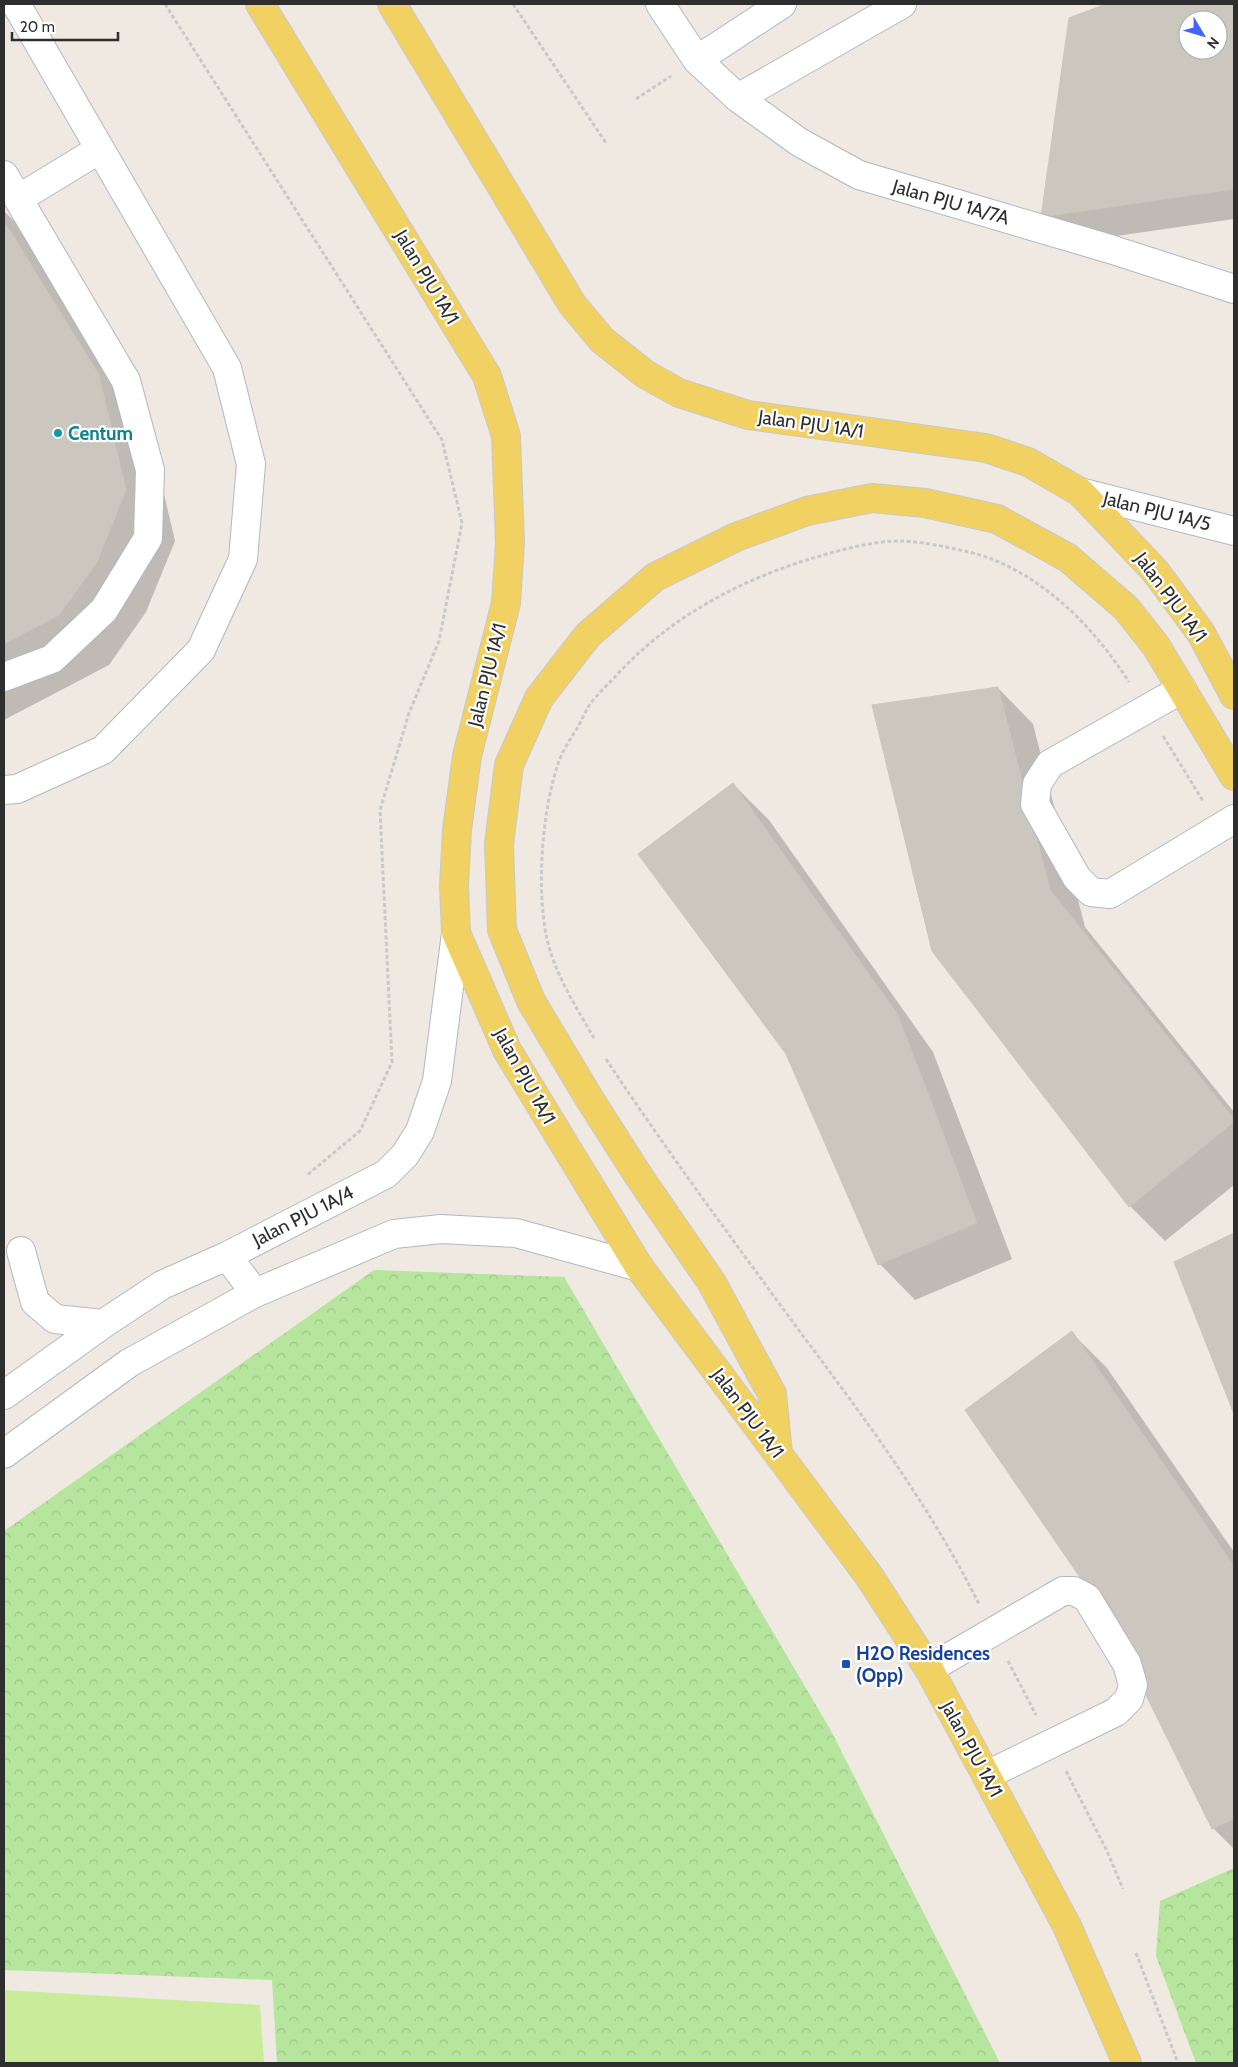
<svg xmlns="http://www.w3.org/2000/svg" width="1238" height="2067" viewBox="0 0 1238 2067" font-family="Cabin,sans-serif">
	<style>
		.forest { fill: url(#forest-crowns) }
		.pitch { fill: #c9ec9a }
		.shadow { fill: #0003; fill-rule: evenodd }
		.building { fill: #cbc7bf; stroke: #cbc5ba; fill-rule: evenodd }
		.lines { fill: none; stroke-linecap: round; stroke-linejoin: round }
		.minor-casing { stroke: #b4b7c1; stroke-width: 30 }
		.major-casing { stroke: #c9c9c9; stroke-width: 30 }
		.path { stroke: #c9c9c9; stroke-width: 3; stroke-dasharray: 4 2.5; stroke-linecap: butt }
		.minor { stroke: #fff; stroke-width: 28 }
		.major { stroke: #f2d163; stroke-width: 28 }
		.culture-dot { fill: #0f9aa8; stroke: #fff; stroke-width: 2 }
		.transit-dot { fill: #1a4fb4; stroke: #fff; stroke-width: 2 }
		.labels { text-anchor: middle; dominant-baseline: central; stroke-width: 4.5; stroke-linejoin: round; paint-order: stroke }
		.street-label { font-size: 19px; fill: #2e2e2e; stroke: #fff }
		.culture-label { font-size: 19px; font-weight: bold; fill: #0d838f; stroke: #fff; text-anchor: start }
		.transit-label { font-size: 19px; font-weight: bold; fill: #164399; stroke: #fff; text-anchor: start }
	</style>
	<defs>
		<pattern id="forest-crowns" width="20" height="18" patternUnits="userSpaceOnUse" patternTransform="scale(1.25)"><rect width="20" height="18" fill="#b6e59e"/><path d="M2 6a3 3 0 1 1 6 0M12 15a3 3 0 1 1 6 0" fill="none" stroke="#9dc588"/></pattern>
	</defs>
	<rect width="100%" height="100%" fill="#efe9e1"/>
	<path class="forest" d="M374 1270 564 1277 830 1729 1000 2063H277L272 1980 4 1970V1531Z
		M1234 1868V2063H1196L1156 1956 1160 1901Z"/>
	<path class="pitch" d="M4 1990 260 2005 264 2063H4Z"/>
	<path class="shadow" d="M1110 4H1234V219L1068 243 1043 217 1070 19ZM1188 20H1218V50H1188Z
		M4 211 35 242 148 426 175 541 146 612 109 665 4 720Z
		M998 688 1033 724 1085 927 1234 1112V1185L1165 1241 1130 1206Z
		M733 784 769 820 933 1052 1012 1259 915 1300 880 1264Z
		M1234 1235V1410L1175 1262Z
		M1072 1333 1107 1368 1234 1552V1849L1213 1828 1110 1617Z"/>
	<path class="building" d="M1106 4H1234V189L1041 217 1069 18ZM1188 20H1218V50H1188Z
		M4 221 99 375 126 490 97 562 59 615 4 644Z
		M998 687 1050 890 1234 1119V1122L1129 1207 932 951 872 705Z
		M733 783 898 1015 977 1223 878 1265 786 1054 638 854Z
		M1234 1233V1414L1174 1262Z
		M1072 1331 1234 1566V1819L1212 1829 1108 1618 965 1410Z"/>
	<g class="lines">
		<defs>
			<path id="minor" d="M660 4 697 60 738 98 799 142 859 175 1110 249 1234 289
				M697 60 782 4
				M738 98 902 4
				M4 175 126 381 150 470 148 538 104 610 52 659 4 677
				M18 199 100 149
				M1080 492 1234 531
				M1182 689 1050 764 1037 784 1035 804 1077 878 1091 892 1110 894 1234 819
				M4 790 17 789 103 750 201 650 243 559 251 464 227 368 16 4
				M21 1251 35 1302 55 1319 103 1324
				M227 1256 255 1293
				M4 1395 103 1324 162 1285 227 1256 386 1174 405 1155 420 1131 437 1081 456 933
				M4 1454 129 1363 255 1293 394 1234 441 1229 516 1233 639 1267
				M929 1669 1063 1591H1074L1087 1598 1127 1664 1133 1685 1129 1699 1116 1712 987 1775"/>
			<path id="major" d="M260 4 487 376 506 436 510 543 506 603 467 756 457 830 454 886 456 933 507 1050 639 1267 869 1576 929 1669 1067 1926 1127 2063
				M392 4 572 304 602 340 645 374 679 393 748 415 986 448 1028 462 1080 492 1155 571 1201 633 1234 695
				M778 1453 772 1394 712 1283 638 1175 589 1098 531 1001 502 930 499 844 509 765 539 698 588 635 655 577 736 537 807 511 872 498 925 503 997 519 1068 558 1126 608 1156 646 1234 776"/>
		</defs>
		<use href="#minor" class="minor-casing"/>
		<use href="#major" class="major-casing"/>
		<path class="path" d="M165 4 442 440 462 523 439 641 409 713 380 810 392 1062 360 1131 306 1176
			M513 4 606 143
			M636 99 671 76
			M1163 736 1203 801
			M594 1038C577 1009 554 972 547 939 536 889 542 809 559 761 563 750 570 740 576 730 581 722 585 712 590 704 597 695 606 686 614 678 667 619 737 581 813 558 841 550 871 541 901 541 921 541 970 551 989 558 1049 581 1095 629 1129 682
			M606 1059C668 1153 736 1244 803 1336 867 1421 931 1508 979 1604
			M1008 1661 1036 1715
			M1066 1771 1106 1849 1123 1889
			M1136 1953 1178 2063"/>
		<use href="#minor" class="minor"/>
		<use href="#major" class="major"/>
	</g>
	<circle class="culture-dot" cx="58" cy="433" r="5"/>
	<rect class="transit-dot" x="841" y="1659" width="10" height="10" rx="2.5"/>
	<g class="labels">
		<g class="street-label">
			<text transform="translate(951 202) rotate(16)">Jalan PJU 1A/7A</text>
			<text transform="translate(427 277) rotate(59)">Jalan PJU 1A/1</text>
			<text transform="translate(811 424) rotate(8)">Jalan PJU 1A/1</text>
			<text transform="translate(1157 511) rotate(14)">Jalan PJU 1A/5</text>
			<text transform="translate(1171 597) rotate(53)">Jalan PJU 1A/1</text>
			<text transform="translate(487 675) rotate(-76)">Jalan PJU 1A/1</text>
			<text transform="translate(525 1076) rotate(61)">Jalan PJU 1A/1</text>
			<text transform="translate(303 1216) rotate(-27)">Jalan PJU 1A/4</text>
			<text transform="translate(748 1413) rotate(53)">Jalan PJU 1A/1</text>
			<text transform="translate(972 1749) rotate(61)">Jalan PJU 1A/1</text>
		</g>
		<g class="culture-label">
			<text x="68" y="433">Centum</text>
		</g>
		<g class="transit-label">
			<text x="856" y="1653">H2O Residences<tspan x="856" dy="22">(Opp)</tspan></text>
		</g>
	</g>
	<rect width="1238" height="2067" fill="none" stroke="#2e2e2e" stroke-width="10"/>
	<g transform="translate(1203 35) rotate(128)"><circle r="24" fill="#ffffff" stroke="#ababab"/>
	<path d="M0-4L9 19L0 12L-9 19Z" fill="#4264fb"/>
	<text y="-8" font-size="14" font-weight="bold" text-anchor="middle" fill="#2e2e2e">N</text>
	</g>
	<path d="M12 32v8h106v-8" fill="none" stroke="#2e2e2e" stroke-width="2.5"/>
	<text x="20" y="32" font-size="15" fill="#2e2e2e" stroke="#ffffff" stroke-width="4" paint-order="stroke">20 m</text>
</svg>
